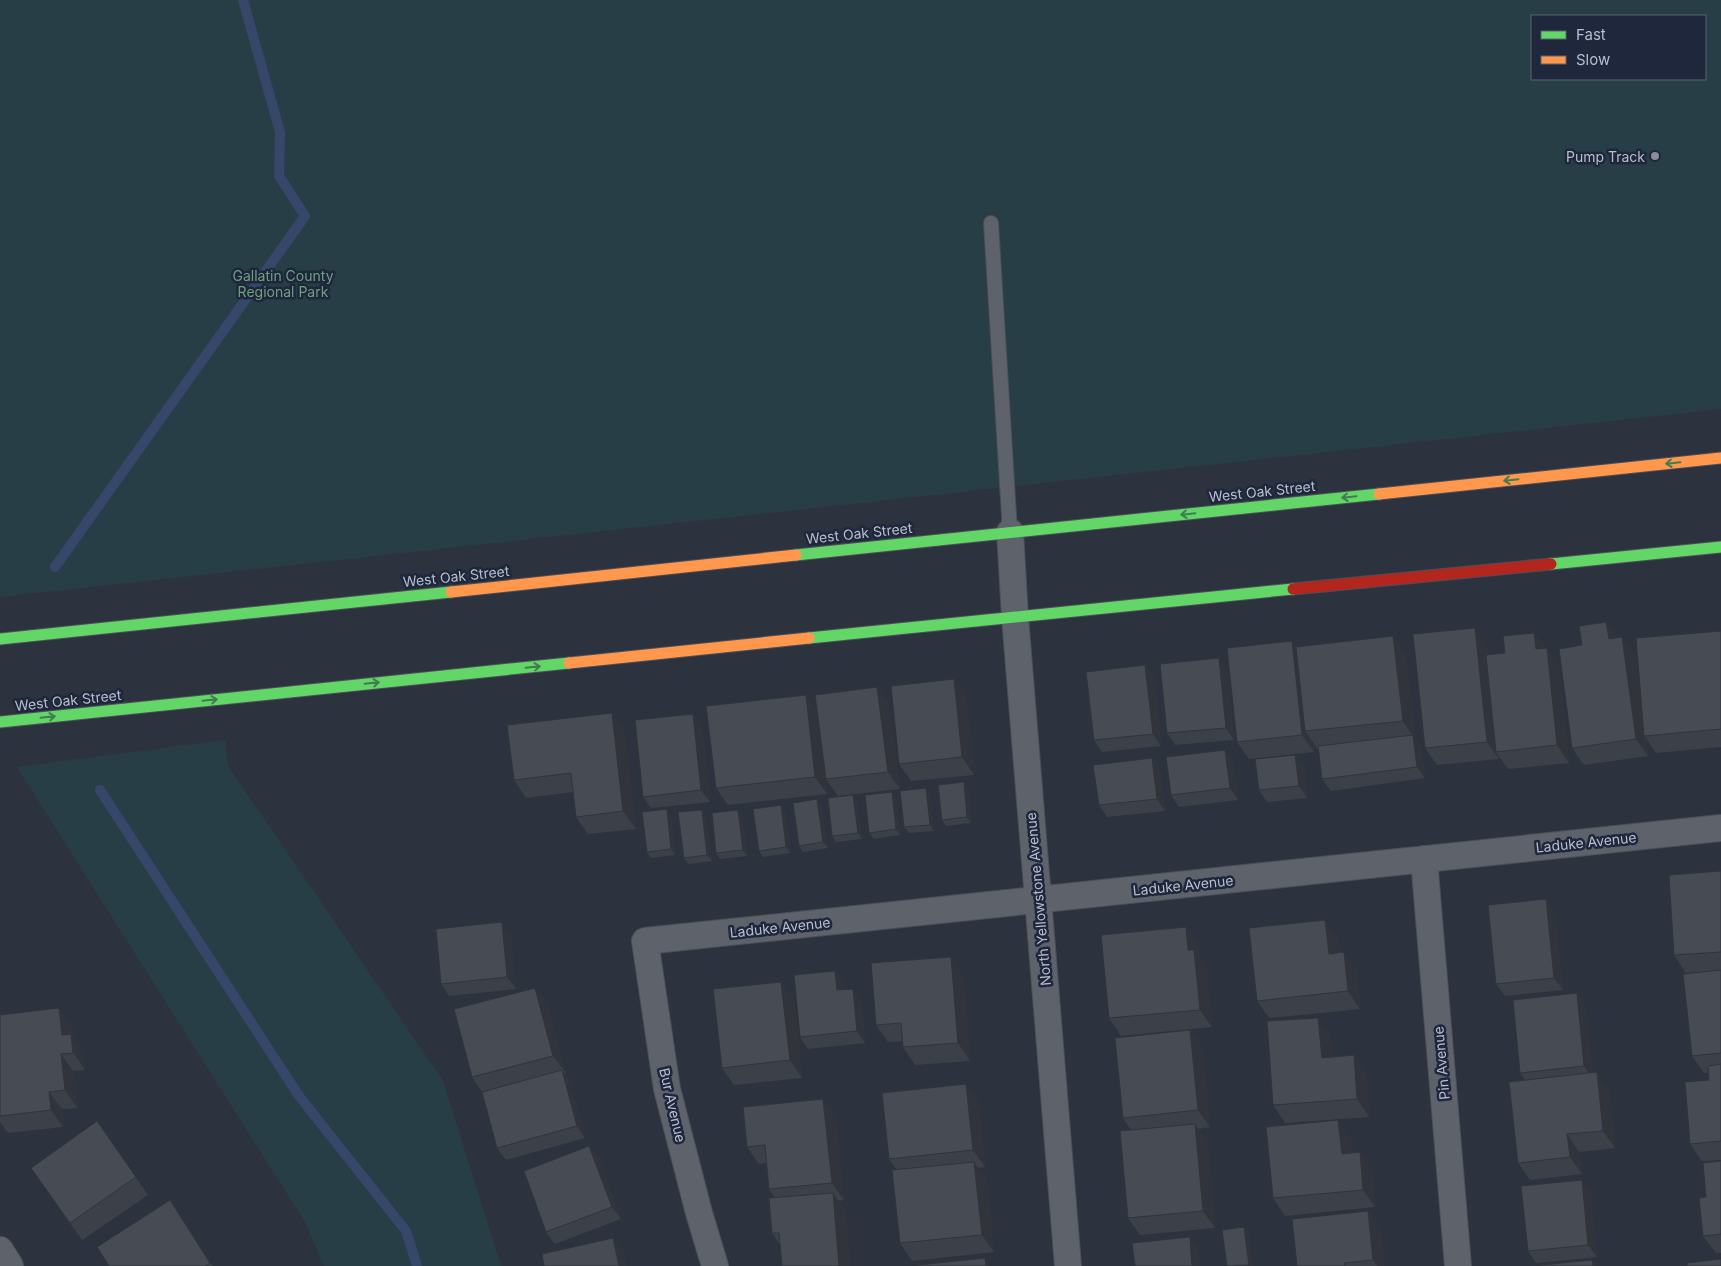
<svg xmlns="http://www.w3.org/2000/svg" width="1721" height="1266" viewBox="0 0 1721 1266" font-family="Inter,sans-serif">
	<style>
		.green { fill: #283e46; fill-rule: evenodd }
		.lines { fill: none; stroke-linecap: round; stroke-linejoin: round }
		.stream { stroke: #36476a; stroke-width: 10 }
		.lane-casing { stroke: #4b4f58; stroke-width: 16 }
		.street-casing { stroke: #4b4f58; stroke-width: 28 }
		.fast-casing { stroke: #4b4f58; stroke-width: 13 }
		.slow-casing { stroke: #4b4f58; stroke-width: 13 }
		.jam-casing { stroke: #4b4f58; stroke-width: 13 }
		.lane { stroke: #5e626b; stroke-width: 14 }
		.street { stroke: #5e626b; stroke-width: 26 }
		.fast { stroke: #63d668; stroke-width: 11 }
		.slow { stroke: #ff974d; stroke-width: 11 }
		.jam { stroke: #b3261e; stroke-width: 11 }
		.wall { fill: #3c4048 }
		.shaded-wall { fill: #31343b }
		.building { fill: #464b54; stroke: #31343b }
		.oneway { stroke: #407e52 }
		.poi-dot { fill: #878d9c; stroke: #1e273b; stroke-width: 2 }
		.labels { text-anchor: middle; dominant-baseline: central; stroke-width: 5; stroke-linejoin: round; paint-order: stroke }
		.poi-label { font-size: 14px; fill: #b7bece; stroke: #1e273b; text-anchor: end }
		.park-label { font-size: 14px; fill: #6ca17e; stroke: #1e273b }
		.street-label { font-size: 14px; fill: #b7bece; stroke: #1e273b }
	</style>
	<rect width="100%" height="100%" fill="#2d333e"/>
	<path class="green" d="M0 0H1721V409L0 597ZM1532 16H1705V79H1532Z
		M225 740 228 766 443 1081 501 1266H324L305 1222 17 767Z"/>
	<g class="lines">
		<path class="stream" d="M55 567 305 216 279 176 280 132 243 0
			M100 790 299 1096 406 1231 417 1266"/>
		<defs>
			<path id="lane" d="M991 223 1010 532"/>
			<path id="street" d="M1010 532 1015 617 1068 1266
				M1424 859 1458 1266
				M0 1250 10 1266
				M715 1266 699 1213 667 1089 645 941 1721 828"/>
			<path id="fast" d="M796 555 1379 494
				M1551 564 1721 547
				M809 638 1293 589
				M0 639 451 592
				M0 722 569 663"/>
			<path id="slow" d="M1379 494 1721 458
				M451 592 796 555
				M569 663 809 638"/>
			<path id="jam" d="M1293 589 1551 564"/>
		</defs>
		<use href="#lane" class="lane-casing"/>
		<use href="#street" class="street-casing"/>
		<use href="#fast" class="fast-casing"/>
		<use href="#slow" class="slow-casing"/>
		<use href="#jam" class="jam-casing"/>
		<use href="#lane" class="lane"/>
		<use href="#street" class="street"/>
		<use href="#fast" class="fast"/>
		<use href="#slow" class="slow"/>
		<use href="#jam" class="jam"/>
	</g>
	<path class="wall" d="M1606 622 1617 638 1635 654 1642 708 1721 631V747L1656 753 1646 738 1648 756 1584 765 1572 748 1582 645Z
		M1534 633 1545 648 1559 666 1569 763 1508 769 1498 755 1499 759 1437 765 1425 748 1487 645 1488 655 1505 653Z
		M1292 641 1296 647 1405 653 1415 737 1421 747 1425 778 1331 791 1322 779 1319 749H1317L1313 742 1314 752 1249 759 1237 742Z
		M1227 670 1234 740 1175 745 1167 733Z
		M1154 677 1161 746 1102 752 1094 740Z
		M954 679 966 697 974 775 911 781 899 764Z
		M877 687 889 705 900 789 838 796 826 779 821 738 827 794 728 805 716 788 817 712Z
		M693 714 702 726 710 802 651 808 643 797Z
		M624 730 636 829 588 834 576 817 573 792 526 798 514 780Z
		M1295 755 1304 767 1307 798 1267 802 1259 790Z
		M1152 758 1160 770 1165 811 1107 817 1099 805Z
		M1233 762 1238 800 1179 807 1171 795Z
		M964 782 968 788 971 823 946 826 942 820Z
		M926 788 930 794 934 831 909 833 904 827Z
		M853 795 857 801 862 839 836 842 832 836Z
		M896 798 900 835 874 839 869 833Z
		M821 805 828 848 803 852 799 846Z
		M702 810 706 816 712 861 688 864 684 858Z
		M785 811 791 853 763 857 759 851Z
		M671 815 675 855 651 858 647 852Z
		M742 816 747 856 720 859 716 853Z
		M1721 871V1160L1702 1161 1690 1144 1709 1080 1708 1073H1704L1692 1056 1703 972 1686 973 1674 955Z
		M1554 911 1563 990 1505 996 1496 984Z
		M510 934 516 989 449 996 441 984Z
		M1337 937 1339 952 1356 969 1360 1009 1269 1018 1257 1001Z
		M1198 944 1199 957 1206 967 1212 1027 1121 1036 1109 1018Z
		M835 971 843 983 844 990 861 1001 865 1043 808 1049 800 1037Z
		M963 975 970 1061 915 1065 903 1047V1041L888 1042 876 1025Z
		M535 988 547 1005 566 1073 564 1074 570 1082 585 1138 506 1160 497 1148 482 1092 472 1077Z
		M1577 993 1585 1005 1592 1073 1609 1090 1615 1148 1579 1152 1582 1174 1530 1180 1518 1163 1525 1080 1520 1073Z
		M794 999 802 1078 734 1085 722 1068Z
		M59 1008 71 1026 72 1035 83 1051 85 1070 73 1071 77 1108 62 1109 63 1127 8 1133 0 1122V1015Z
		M1318 1018 1330 1035 1332 1057 1354 1055 1366 1073 1369 1117 1285 1123 1273 1105Z
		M1190 1030 1202 1047 1210 1127 1198 1129 1207 1141 1215 1228 1140 1235 1128 1218 1131 1130 1123 1118Z
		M823 1099 835 1116 844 1200 838 1201 845 1210 850 1266H782L780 1245 772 1233 775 1198 769 1189 766 1163 759 1164 747 1147Z
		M978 1101 985 1167 978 1168 986 1179 994 1252 912 1261 900 1243 897 1170 889 1159Z
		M97 1121 148 1195 82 1240 31 1168Z
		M1350 1138 1352 1153 1372 1169 1375 1207 1285 1216 1273 1198Z
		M589 1146 598 1158 621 1219 555 1244 546 1232Z
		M1721 1161V1253H1716L1703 1236 1706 1197Z
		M1590 1192 1597 1257 1536 1263 1528 1251Z
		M170 1200 213 1266H109Z
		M1368 1211 1380 1228 1384 1266H1297Z"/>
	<path class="shaded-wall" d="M1606 622 1618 640 1609 639Z
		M1475 628 1487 645 1498 752H1496L1498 755 1499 759 1487 742Z
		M1534 633 1546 650 1536 649Z
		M1393 636 1405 653 1415 737 1421 747 1425 778 1417 767 1413 736 1403 721Z
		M1622 637 1635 654 1646 736H1644L1646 738 1648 756 1636 739Z
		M1292 641 1304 658 1305 731 1313 742 1314 752 1302 735Z
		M1547 648 1559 666 1569 763 1557 745Z
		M1219 658 1227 670 1234 740 1226 728Z
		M1145 665 1154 677 1161 746 1153 734Z
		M954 679 966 697 974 775 962 757Z
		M877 687 889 705 900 789 888 772Z
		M806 695 818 712 827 794 815 777Z
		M612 713 624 730 636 829 623 811Z
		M693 714 702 726 710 802 701 790Z
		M1225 750 1233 762 1238 800 1230 788Z
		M1295 755 1304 767 1307 798 1299 786Z
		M1152 758 1160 770 1165 811 1157 799Z
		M964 782 968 788 971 823 967 817Z
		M926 788 930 794 934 831 930 825Z
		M892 792 896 798 900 835 896 829Z
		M853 795 857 801 862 839 858 833Z
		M817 799 821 805 828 848 823 842Z
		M781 805 785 811 791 853 786 847Z
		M667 809 671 815 675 855 671 849Z
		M702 810 706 816 712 861 707 855Z
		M738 810 742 816 747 856 743 850Z
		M1546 899 1554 911 1563 990 1554 978Z
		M1325 920 1337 937 1341 971 1329 954Z
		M502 922 510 934 516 989 507 977Z
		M1186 927 1198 944 1199 957 1206 967 1212 1027 1200 1010 1188 950Z
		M1344 952 1356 969 1360 1009 1348 991Z
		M951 957 963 975 970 1061 958 1043Z
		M835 971 843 983 845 1002 837 990Z
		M781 982 794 999 802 1078 790 1060Z
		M535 988 547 1005 566 1073 553 1056Z
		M853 989 861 1001 865 1043 857 1031Z
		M1577 993 1585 1005 1593 1078 1584 1066Z
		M59 1008 71 1026 72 1035 83 1051 85 1070 62 1035Z
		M1318 1018 1330 1035 1334 1075 1322 1058Z
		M1190 1030 1202 1047 1210 1127 1198 1110Z
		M61 1054 73 1071 77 1108 65 1090Z
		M1354 1055 1366 1073 1369 1117 1357 1099Z
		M562 1070 570 1082 585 1138 577 1126Z
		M1597 1072 1609 1090 1615 1148 1603 1131Z
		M966 1084 978 1101 985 1167 973 1150Z
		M49 1092 62 1109 63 1127 51 1110Z
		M823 1099 835 1116 844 1200 832 1183Z
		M1338 1120 1350 1138 1354 1171 1342 1154Z
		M1195 1124 1207 1141 1215 1228 1203 1211Z
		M1567 1134 1579 1152 1582 1174 1570 1157Z
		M589 1146 598 1158 621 1219 612 1207Z
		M1360 1152 1372 1169 1375 1207 1363 1190Z
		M974 1162 986 1179 994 1252 982 1235Z
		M1582 1180 1590 1192 1597 1257 1588 1245Z
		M833 1193 845 1210 850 1266H839Z
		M170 1200 182 1218 213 1266 210 1263Z
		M1368 1211 1380 1228 1384 1266H1377L1373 1260Z
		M1244 1227 1249 1233 1253 1266H1250L1249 1265Z
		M1190 1237 1198 1249 1200 1266H1192Z
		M613 1238 625 1255 627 1266H619Z
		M985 1258 990 1266H986Z
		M1592 1260 1597 1266H1593Z"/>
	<path class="building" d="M1606 622 1609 639 1622 637 1636 739 1572 748 1559 649 1582 645 1579 626Z
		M1475 628 1487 742 1425 748 1413 634Z
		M1721 631V729L1644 736 1636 638Z
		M1534 633 1536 649 1547 648 1557 745 1496 752 1486 655 1505 653 1503 636Z
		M1393 636 1403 721 1305 731 1296 647Z
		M1292 641 1302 735 1237 742 1227 648Z
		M1219 658 1226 728 1167 733 1160 664Z
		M1145 665 1153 734 1094 740 1086 672Z
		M954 679 962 757 899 764 891 686Z
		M877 687 888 772 826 779 815 695Z
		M806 695 815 777 716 788 706 706Z
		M612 713 623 811 576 817 571 773 514 780 507 725Z
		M693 714 701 790 643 797 635 720Z
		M1413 735 1417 767 1322 779 1318 746Z
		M1225 750 1230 788 1171 795 1166 757Z
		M1295 755 1299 786 1259 790 1255 759Z
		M1152 758 1157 799 1099 805 1093 765Z
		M964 782 967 817 942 820 938 785Z
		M926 788 930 825 904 827 900 791Z
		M892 792 896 829 869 833 865 795Z
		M853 795 858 833 832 836 828 798Z
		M817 799 823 842 799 846 793 803Z
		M781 805 786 847 759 851 753 809Z
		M667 809 671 849 647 852 642 812Z
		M702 810 707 855 684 858 678 812Z
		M738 810 743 850 716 853 712 813Z
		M1721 871V952L1674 955 1669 875Z
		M1546 899 1554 978 1496 984 1488 905Z
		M1325 920 1329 954 1344 952 1348 991 1257 1001 1249 928Z
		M502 922 507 977 441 984 436 929Z
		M1186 927 1188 950H1194L1200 1010 1109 1018 1101 935Z
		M951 957 958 1043 903 1047 901 1023 876 1025 871 963Z
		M1721 970V1053L1692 1056 1683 974Z
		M835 971 837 990 853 989 857 1031 800 1037 794 975Z
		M781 982 790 1060 722 1068 713 989Z
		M535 988 553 1056 472 1077 454 1009Z
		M1577 993 1584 1066 1520 1073 1513 1000Z
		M59 1008 62 1035 71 1034 73 1053 61 1054 65 1090 49 1092 51 1110 0 1116V1015Z
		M1318 1018 1322 1058 1354 1055 1357 1099 1273 1105 1267 1021Z
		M1190 1030 1198 1110 1123 1118 1115 1038Z
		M1721 1064V1141L1690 1144 1685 1082 1709 1080 1708 1066Z
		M562 1070 577 1126 497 1148 482 1092Z
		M1597 1072 1603 1131 1567 1134 1570 1157 1518 1163 1509 1082Z
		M966 1084 973 1150 889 1159 882 1093Z
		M823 1099 832 1183 769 1189 765 1145 747 1147 743 1107Z
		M1338 1120 1342 1154 1360 1152 1363 1190 1273 1198 1266 1127Z
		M97 1121 136 1177 70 1223 31 1168Z
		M1195 1124 1203 1211 1128 1218 1120 1131Z
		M589 1146 612 1207 546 1232 524 1171Z
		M1721 1161V1234L1703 1236 1699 1198 1706 1197 1703 1163Z
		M974 1162 982 1235 900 1243 892 1170Z
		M1582 1180 1588 1245 1528 1251 1521 1186Z
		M833 1193 839 1266H782L779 1233H772L769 1198Z
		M170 1200 210 1263 205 1266H109L97 1247Z
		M1368 1211 1373 1260 1344 1263 1345 1266H1297L1292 1219Z
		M1244 1227 1249 1265 1227 1266 1222 1230Z
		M1190 1237 1192 1266H1135L1132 1243Z
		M613 1238 619 1266H544L542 1254Z
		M985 1258 986 1266H909Z
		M1721 1259V1266H1687V1263Z
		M1592 1260 1593 1266H1532Z"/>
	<defs><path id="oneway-shaft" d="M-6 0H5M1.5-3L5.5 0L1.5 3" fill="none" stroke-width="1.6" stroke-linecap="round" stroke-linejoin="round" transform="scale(1.25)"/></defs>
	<g class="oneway">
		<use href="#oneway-shaft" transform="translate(1673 463) rotate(174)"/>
		<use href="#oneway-shaft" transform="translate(1511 480) rotate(174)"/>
		<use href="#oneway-shaft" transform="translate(1349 497) rotate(174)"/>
		<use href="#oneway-shaft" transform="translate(1188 514) rotate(174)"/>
		<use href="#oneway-shaft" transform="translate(533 667) rotate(-6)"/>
		<use href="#oneway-shaft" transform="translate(372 683) rotate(-6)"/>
		<use href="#oneway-shaft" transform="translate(210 700) rotate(-6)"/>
		<use href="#oneway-shaft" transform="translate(48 717) rotate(-6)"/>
	</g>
	<circle class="poi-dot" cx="1655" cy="156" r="5"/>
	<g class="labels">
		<g class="poi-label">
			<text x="1645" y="156">Pump Track</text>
		</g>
		<g class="park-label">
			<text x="283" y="275">Gallatin County<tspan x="283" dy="16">Regional Park</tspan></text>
		</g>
		<g class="street-label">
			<text transform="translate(1262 491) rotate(-6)">West Oak Street</text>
			<text transform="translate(859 533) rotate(-6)">West Oak Street</text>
			<text transform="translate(456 576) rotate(-6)">West Oak Street</text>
			<text transform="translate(68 700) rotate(-6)">West Oak Street</text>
			<text transform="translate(1586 842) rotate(-6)">Laduke Avenue</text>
			<text transform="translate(1183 885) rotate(-6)">Laduke Avenue</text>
			<text transform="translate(1038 899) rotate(-95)">North Yellowstone Avenue</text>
			<text transform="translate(780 927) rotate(-6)">Laduke Avenue</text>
			<text transform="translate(1441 1063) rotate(-95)">Pin Avenue</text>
			<text transform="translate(673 1105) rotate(77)">Bur Avenue</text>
		</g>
	</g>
	<rect x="1531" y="15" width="175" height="65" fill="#1e273b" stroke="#5b6376"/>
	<rect x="1541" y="31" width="25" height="8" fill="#63d668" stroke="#5b6376"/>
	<text x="1576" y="40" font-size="15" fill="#b7bece">Fast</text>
	<rect x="1541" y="56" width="25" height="8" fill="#ff974d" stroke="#5b6376"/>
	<text x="1576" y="65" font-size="15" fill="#b7bece">Slow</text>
</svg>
